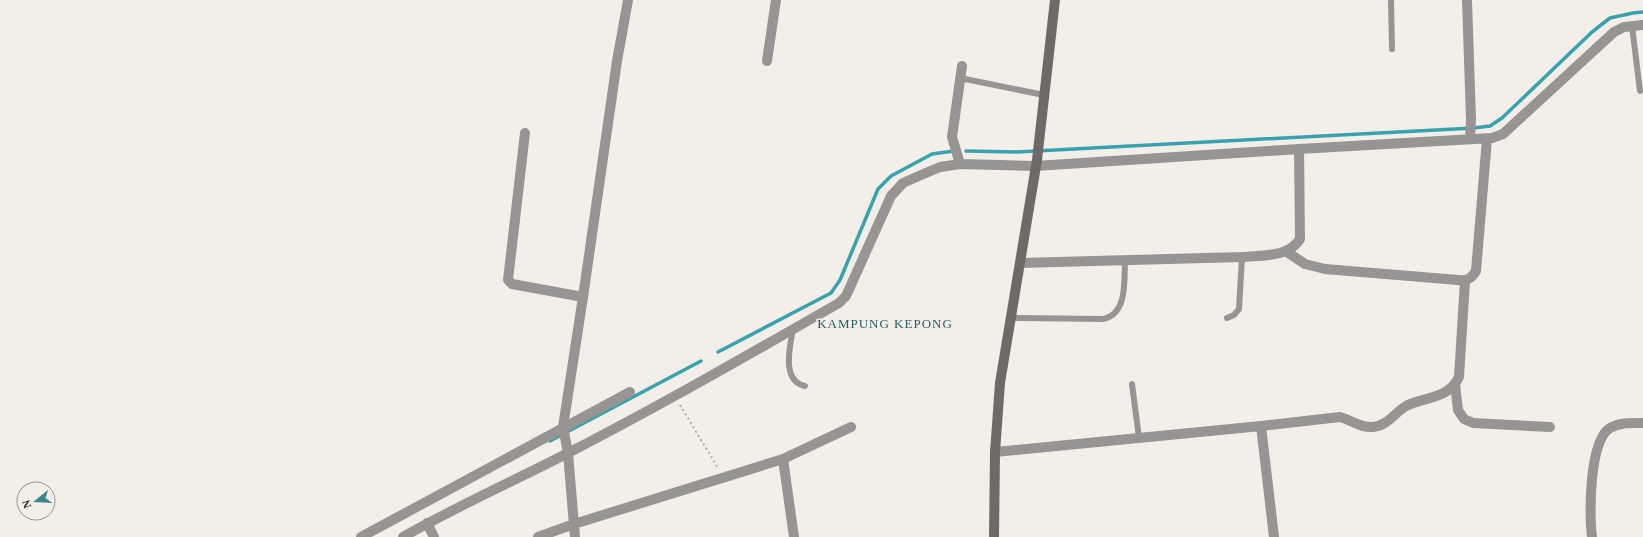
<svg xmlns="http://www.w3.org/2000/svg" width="1643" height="537" viewBox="0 0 1643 537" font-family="Georgia,serif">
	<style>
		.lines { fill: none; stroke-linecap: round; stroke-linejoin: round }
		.stream { stroke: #38a3ae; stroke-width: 3.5 }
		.path { stroke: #b0aba8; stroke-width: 2; stroke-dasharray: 2 3; stroke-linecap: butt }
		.service { stroke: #979593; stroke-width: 6 }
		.minor { stroke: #979593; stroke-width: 10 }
		.secondary { stroke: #6d6a67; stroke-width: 10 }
		.labels { text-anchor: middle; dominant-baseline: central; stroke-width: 3; stroke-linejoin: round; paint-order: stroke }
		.neighbourhood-label { font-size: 13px; letter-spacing: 1px; fill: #245e64; stroke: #f4eee9 }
	</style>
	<rect width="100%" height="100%" fill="#f4eee9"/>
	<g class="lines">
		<path class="stream" d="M966 151 1017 152 1474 128 1490 126 1502 118 1592 32 1610 18 1633 13 1643 12
			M718 352 831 293 840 280 878 189 891 176 932 154 954 151
			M550 441 701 361"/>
		<path class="path" d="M680 405 718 468"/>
		<path class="service" d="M1391 0 1392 49
			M1632 26 1640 91
			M960 78 1044 95
			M1011 318 1103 319C1128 314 1124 280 1125 260
			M1227 318 1234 315 1239 309 1242 257
			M793 329C790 346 781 381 805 386
			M1132 384 1139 438"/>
		<path class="minor" d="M1467 0 1471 119 1470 139
			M767 61 776 0
			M525 133 508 280 512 284 583 297 563 427 568 453 575 537
			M960 164 952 137 962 66
			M1287 252 1305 264 1325 269 1458 280C1467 281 1471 279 1476 271L1487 139
			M1020 263 1242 257C1262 255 1288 258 1300 239L1299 149
			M583 297 617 61 628 0
			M1455 384 1458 410 1464 419 1473 423 1550 427
			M1261 426 1274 537
			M995 452 1261 426 1340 417C1351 420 1361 428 1373 427 1389 425 1394 413 1406 406 1419 399 1435 399 1447 391 1453 387 1456 383 1459 377L1465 281
			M783 459 851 427
			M427 523 434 537
			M361 537 630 392
			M403 537C457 506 514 481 570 452 661 405 750 354 839 303L846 296 891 196 903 183 921 175 940 167 960 164 1035 166 1299 149 1492 138 1503 134 1614 32 1624 27 1643 25
			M538 537 574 524 783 459 794 537
			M1592 537C1589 515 1589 441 1610 428 1620 422 1632 423 1643 423"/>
		<path class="secondary" d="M994 537 995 452 1000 383 1037 160 1055 0"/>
	</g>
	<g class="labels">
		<g class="neighbourhood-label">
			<text x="885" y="323">KAMPUNG KEPONG</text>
		</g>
	</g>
	<g transform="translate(36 501) rotate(252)"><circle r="19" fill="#f4eee9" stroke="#9e9a97"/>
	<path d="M0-3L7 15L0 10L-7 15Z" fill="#3e868d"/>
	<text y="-6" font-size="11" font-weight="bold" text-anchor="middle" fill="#1e1c1b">N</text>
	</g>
</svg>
